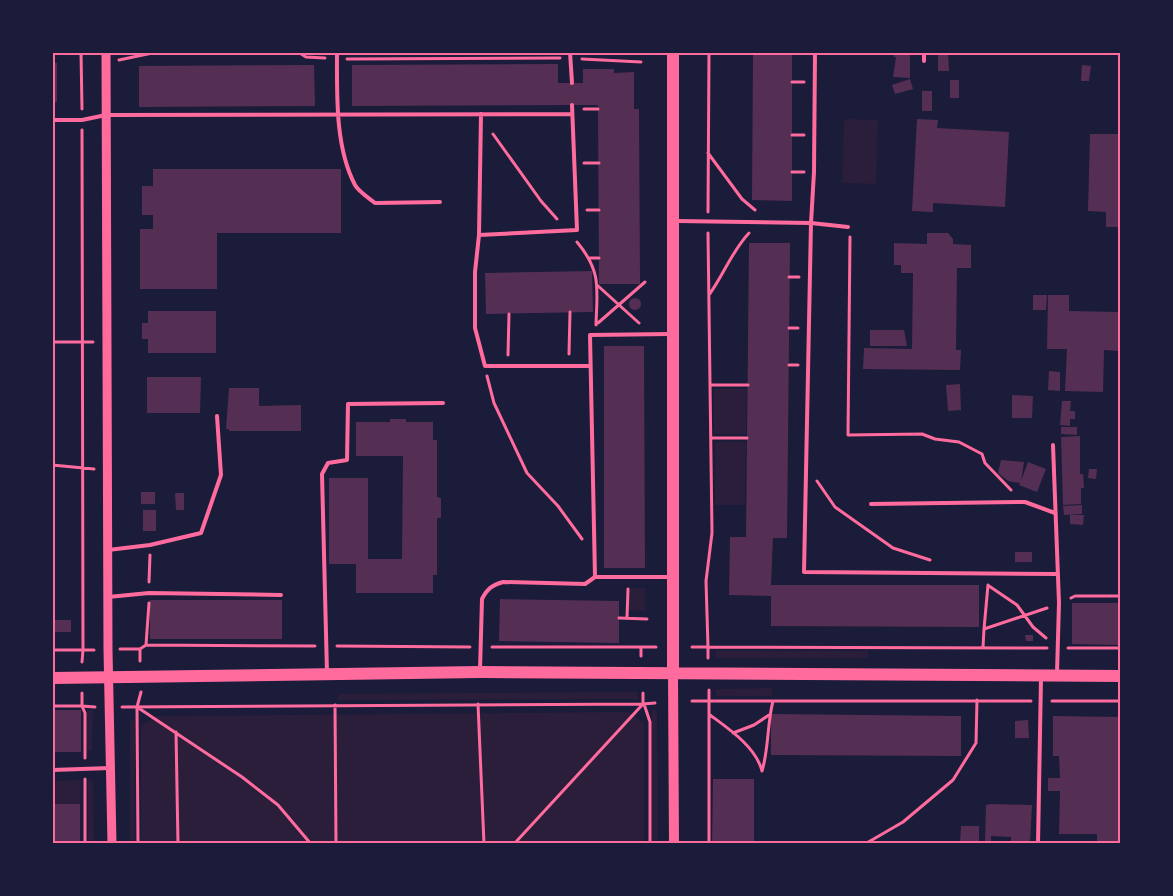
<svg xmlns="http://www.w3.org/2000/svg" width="1173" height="896" viewBox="0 0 1173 896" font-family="Georgia,serif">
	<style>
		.green { fill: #2a1e3b }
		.building { fill: #542f53 }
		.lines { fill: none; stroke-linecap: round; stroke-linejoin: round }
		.path { stroke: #ff6b9d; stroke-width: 3 }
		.service { stroke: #ff6b9d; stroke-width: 4 }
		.tertiary { stroke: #ff6b9d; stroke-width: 9 }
		.secondary { stroke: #ff6b9d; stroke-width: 10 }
		.primary { stroke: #ff6b9d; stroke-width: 12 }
		.neatline { fill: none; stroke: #ff6b9d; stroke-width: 2 }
	</style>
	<rect width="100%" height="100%" fill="#1b1b3a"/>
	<path class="green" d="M844 119 878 120 876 184 842 183Z
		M714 389H747L746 434H714Z
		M715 442H746L745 505H715Z
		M629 588H645V611L629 610Z
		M716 651H868V658H716Z
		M772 688V696H716L715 689Z
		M637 692 638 699 338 700 339 694Z
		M652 710H657L658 844 652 843Z
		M87 711H93L92 750H87Z
		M629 712 644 724V843H141V726L156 716Z
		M130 720 135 721V844L130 843Z
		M81 780 80 804H53L52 781Z
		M88 780 92 781 93 786 94 843H88Z"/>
	<path class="building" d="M753 52H792V201L752 200Z
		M895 52H910V78L893 77 896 57H894Z
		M938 52H948L949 71H938Z
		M52 63H57V102L52 103Z
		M558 64V83H583V69H614V73L634 72V109H639L640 284H599L598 105 352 106V65Z
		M314 65 315 106 139 107V66Z
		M1082 65 1091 66 1089 81H1081Z
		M910 79 913 89 895 94 892 85Z
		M950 80H959V98H950Z
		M922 91H932V111H922Z
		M917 119 938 120 937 128 1009 132 1005 207 933 203V212L912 211Z
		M1090 134H1120V227H1106V212L1088 211Z
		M153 169H341V233H217V289H140V229H153V215H142V186H153Z
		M927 233H948L953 239V244L971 245V268H957L956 350H961L960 370 863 369 864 348 912 349 913 273H901V265H894V243L927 244Z
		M749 243H790L787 538H773L771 585H979V627L771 626V596L729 595 730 537H746Z
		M592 271 593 312 486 314 485 273Z
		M1033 295H1047L1046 310H1033Z
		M1048 295H1069V311L1120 312V351L1104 350 1103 392 1065 391 1067 349H1047Z
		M629 304a6 6 0 1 1 12 0a6 6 0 1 1-12 0Z
		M148 311H216V353H148V339H142V323H148Z
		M870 330H904L907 346H870Z
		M604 346H644L645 568H604Z
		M1049 371 1060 372V391L1048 390Z
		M147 377H201L200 413H147Z
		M960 384 961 410 948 411 946 385Z
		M229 388H259V406L301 405V431H229V429H226Z
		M1012 395 1033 396 1032 418H1012Z
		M1062 401H1071L1070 411H1075V419H1070V426L1060 425Z
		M390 419H406V422H433V440H437V497L441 498V518H437V575H433V593H356V564H329V478H368V559H402L403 456H356V422H390Z
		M1061 427H1077V435L1061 434Z
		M1080 436V474H1083L1084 488H1081V504L1063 505 1061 437Z
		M1001 460 1024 462 1021 481 1028 462 1046 469 1037 492 1019 485 1020 483 1008 481 998 473Z
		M1089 469H1097L1096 479 1088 478Z
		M141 492H155V504H141Z
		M175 493H184V510H176Z
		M1082 505V514L1064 515 1063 506Z
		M143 510H156V531H143Z
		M1070 515H1084L1083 525 1070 524Z
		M1015 552H1032V562H1015Z
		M500 599 619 601V643L499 641Z
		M150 600H282V639H150Z
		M1072 603H1120V645L1072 644Z
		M55 620H71V632H55Z
		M1025 635H1033V641H1026Z
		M52 710H81V752H52Z
		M771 714 961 716V756L771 755Z
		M1053 716 1120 717 1118 844H1097V834H1059L1060 791H1048V778H1060L1059 756H1053Z
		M1028 720 1029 738H1015V721Z
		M713 779H754V844H712Z
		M52 804H80V844H52Z
		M991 804 1032 805 1030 844 1011 843V837L991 836V841H985L986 805Z
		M961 826H979V844H960Z"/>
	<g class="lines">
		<path class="path" d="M81 52 82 109
			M298 52 306 57 325 58
			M347 59 560 58
			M582 59 641 62
			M119 60 157 52
			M792 82H804
			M584 109H598
			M493 134 541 201 557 219
			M792 135H804
			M708 153 742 199 755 210
			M584 163H599
			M792 172H804
			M587 210H599
			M708 212 709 52
			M708 233 712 533 706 581 708 647 1047 648
			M850 237 848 435 922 434 935 439 959 442 982 454 985 463 1011 490
			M577 242C602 272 597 289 596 325
			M590 258H599
			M789 277H799
			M597 285 639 323
			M709 295C724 274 732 251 749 233
			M598 323 645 282
			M789 328H798
			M54 342H93
			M569 354 570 312
			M508 355 509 314
			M789 365H798
			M487 376 494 403 527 473 558 506 582 539
			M710 385H748
			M711 438H747
			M52 465 94 469
			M817 481 835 507 893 548 930 560
			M149 582 150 555
			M989 586 1017 605 1033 627 1046 638
			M1071 598 1075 596H1120
			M619 618 647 619
			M627 618 628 589
			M984 629 988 585
			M146 645 149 603
			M337 646 470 647
			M492 647H641
			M692 647H708V658
			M983 647 984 629 1047 608
			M1068 648H1120
			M120 649H140V661
			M140 649 146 645 315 646
			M52 650H83L82 130
			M641 656V647H656
			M82 662 83 650H94
			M82 693V706L95 707
			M643 693V704L655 703
			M692 701H709V690
			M1052 701H1120
			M478 704 484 844
			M644 704 650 722V844
			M335 705 336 844
			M52 706H82L85 713V758
			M122 707 643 704
			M137 707 141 692
			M710 715C729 729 756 747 762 771
			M176 732 178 844
			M733 733 754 725 769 715
			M762 771C769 748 767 724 773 701
			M85 779V844
			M138 844 137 707 242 777 278 805 311 844
			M514 844 643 704
			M709 844V701H1031
			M865 844 903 822 953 780 976 743 977 700"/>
		<path class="service" d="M337 52C337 95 335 147 355 185 359 192 369 198 375 203L440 202
			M570 52 572 83
			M815 52 814 172 811 223 804 572 1057 574
			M924 61V52
			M481 114 479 235 475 272V328L485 366H589
			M52 120H82L106 115 572 114
			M676 221 811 223 848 227
			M479 235 577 230 572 105
			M1053 445 1059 603 1057 673
			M871 504 1025 502 1055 513
			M108 550 150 545 201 533 221 475 217 416
			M595 577 590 335 670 334
			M108 597 149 593 281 595
			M480 670 482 599C487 589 492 585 503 582L585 584 595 577H672
			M327 673 322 474 328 463 347 460 348 404 443 403
			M52 770 110 768
			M1038 844 1041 678"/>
		<path class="tertiary" d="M106 52 108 650 112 844"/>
		<path class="secondary" d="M673 673 674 844"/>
		<path class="primary" d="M673 673V52
			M52 678 480 672 1120 676"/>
	</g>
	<rect width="1173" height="896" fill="none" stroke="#1b1b3a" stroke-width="108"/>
	<rect x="54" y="54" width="1065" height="788" class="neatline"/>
</svg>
